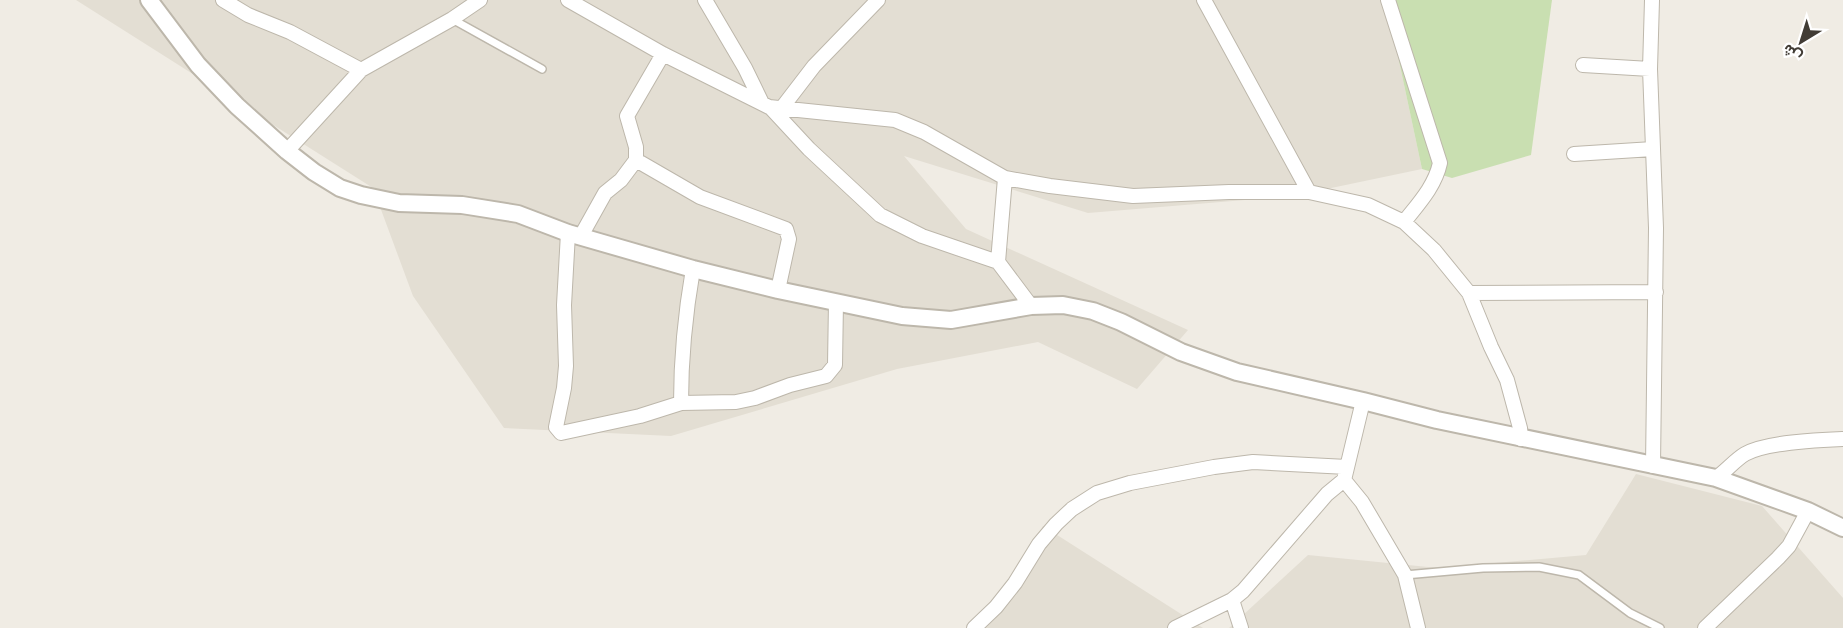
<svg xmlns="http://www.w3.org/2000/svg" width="1843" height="628" viewBox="0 0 1843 628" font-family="'Titillium Web',Vazirmatn,sans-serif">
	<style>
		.residential { fill: #e3ded3 }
		.green { fill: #c9dfb1 }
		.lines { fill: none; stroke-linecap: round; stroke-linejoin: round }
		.service-casing { stroke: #bdb7ab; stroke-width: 10 }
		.minor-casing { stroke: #bdb7ab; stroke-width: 16 }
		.tertiary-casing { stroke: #bdb7ab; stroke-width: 20 }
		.service { stroke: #fff; stroke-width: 7 }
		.minor { stroke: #fff; stroke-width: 14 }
		.tertiary { stroke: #fff; stroke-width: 16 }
	</style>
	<rect width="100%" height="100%" fill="#f0ece4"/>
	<path class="residential" d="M76 0H1386L1422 169 1293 196 1088 213 904 156 966 229 1188 330 1137 389 1038 342 897 369 671 436 504 428 413 296 373 188Z
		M1636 474 1762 506 1843 598V628H1229L1308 555 1438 568 1586 555Z
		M1043 526 1203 628H983Z"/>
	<path class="green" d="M1386 0H1552L1531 155 1452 178 1422 169Z"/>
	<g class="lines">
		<defs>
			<path id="service" d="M452 19 542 69
				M1405 575 1483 568 1539 567 1579 575 1630 613 1660 628"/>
			<path id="minor" d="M223 0 248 15 290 32 361 70
				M568 0 663 54 769 107 895 120 924 132 1005 178 998 262
				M705 0 745 68 762 103
				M1204 0 1309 192
				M1388 0 1440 163C1435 186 1419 203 1404 222
				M1652 0 1650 69 1656 228 1653 466
				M1583 65 1650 69
				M770 107 809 149 880 215 922 236 998 262 1031 306
				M781 109 814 66 878 0
				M287 151 361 70 452 19 480 0
				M1574 154 1653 149
				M636 160 700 197 786 229 789 239 778 290
				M1005 178 1050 186 1133 196 1229 192H1309L1368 205 1404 222 1434 250 1469 293 1491 347 1507 380 1520 428 1521 439
				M568 233 564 305 566 366 564 388 556 427 561 433 640 416 681 403 736 402 755 398 790 385 826 376 835 365 836 302
				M581 236 605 193 621 180 636 160V147L627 116 663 54
				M1469 293 1656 292
				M681 403C681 357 685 315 693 269
				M1716 478C1726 471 1735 460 1745 454 1766 442 1818 440 1843 439
				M1344 480 1362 502 1405 575 1418 628
				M1232 600 1241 628
				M974 628 996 607 1015 583 1039 544 1056 524 1072 509 1097 493 1130 483 1214 467 1253 462 1347 467
				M1175 628 1232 600 1243 591 1327 494 1344 480 1363 401
				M1705 628 1778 558 1789 546 1808 511"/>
			<path id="tertiary" d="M149 0 198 65 237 106 287 151 314 172 340 188 361 195 399 203 462 205 518 214 568 233 693 269 778 290 902 316 951 320 1031 306 1063 305 1093 311 1121 322 1181 352 1237 372 1363 401 1437 420 1716 478 1808 511 1843 528"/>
		</defs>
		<use href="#service" class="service-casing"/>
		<use href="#minor" class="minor-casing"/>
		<use href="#tertiary" class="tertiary-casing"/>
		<use href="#service" class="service"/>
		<use href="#minor" class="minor"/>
		<use href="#tertiary" class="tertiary"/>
	</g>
	<g transform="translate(1801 42) rotate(218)" stroke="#ffffff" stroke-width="4.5" paint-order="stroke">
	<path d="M0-4.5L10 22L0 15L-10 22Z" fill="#413c35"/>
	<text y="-9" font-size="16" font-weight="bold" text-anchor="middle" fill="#413c35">ش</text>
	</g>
</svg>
